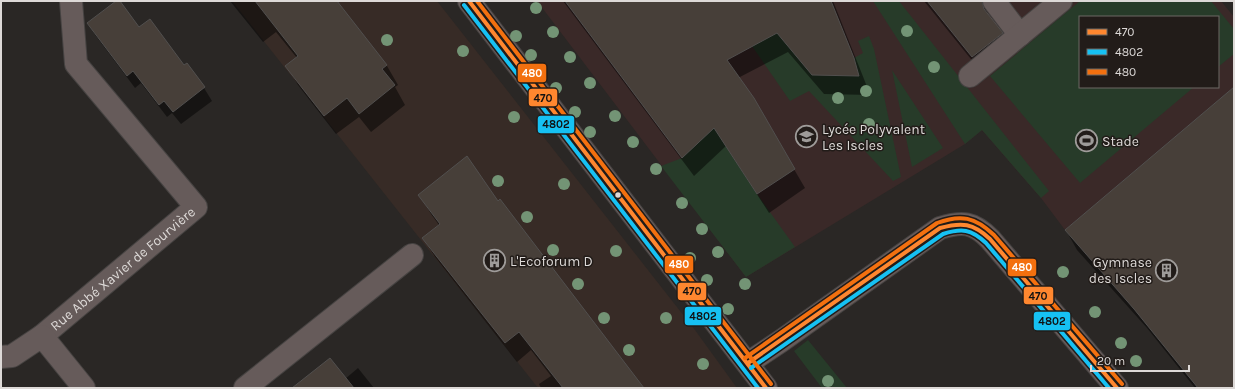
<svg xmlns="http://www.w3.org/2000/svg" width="1235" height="389" viewBox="0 0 1235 389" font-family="Karla,sans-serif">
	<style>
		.built { fill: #372b26 }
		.education { fill: #3a2928; fill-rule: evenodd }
		.green { fill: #273b29 }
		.shadow { fill: #0007 }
		.building { fill: #473f39; stroke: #514f4e }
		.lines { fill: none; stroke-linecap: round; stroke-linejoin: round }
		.minor-casing { stroke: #464342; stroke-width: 24 }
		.minor { stroke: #665b5a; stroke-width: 22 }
		.bus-1-casing { stroke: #221c19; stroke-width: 7 }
		.bus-2-casing { stroke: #221c19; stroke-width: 7 }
		.bus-3-casing { stroke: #221c19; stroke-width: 7 }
		.bus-1 { stroke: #ff872f; stroke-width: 4 }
		.bus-2 { stroke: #16c1f3; stroke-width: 4 }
		.bus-3 { stroke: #f3700f; stroke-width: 4 }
		.tree { fill: #739475 }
		.bus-dot { fill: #ddd9d7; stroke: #221c19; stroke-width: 1.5 }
		.labels { text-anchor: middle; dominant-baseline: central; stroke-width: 3; stroke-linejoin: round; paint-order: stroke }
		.poi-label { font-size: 14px; fill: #ddd9d7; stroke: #221c19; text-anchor: start }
		.street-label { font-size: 14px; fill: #ddd9d7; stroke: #221c19 }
		.line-badge { stroke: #221c19; stroke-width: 1.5 }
		.badge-label { font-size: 11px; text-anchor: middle; font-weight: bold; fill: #fff }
		.pale-badge-label { font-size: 11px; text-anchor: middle; font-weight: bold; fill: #111 }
	</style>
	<rect width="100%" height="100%" fill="#2a2725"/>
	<path class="built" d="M232 1H437L695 330 737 388H538Z"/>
	<path class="education" d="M537 1H1221L1234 17V87L1065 230 1041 198 982 130 965 144 746 277ZM1080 17H1218V87H1080Z"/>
	<path class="green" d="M873 1H899L1049 191 1041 198 982 130 965 144Z
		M1080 1H1211L1234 29V54L1218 67V17H1080V87H1194L1080 183 990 76Z
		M777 33 812 75 859 76 854 58 863 53 858 41 869 36 874 49 901 177 893 181 809 91 790 101 752 46Z
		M892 70 943 148 912 167Z
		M687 87 757 194 795 247 746 277 661 166 682 158Z
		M808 340 847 388H822L794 351Z"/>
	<path class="shadow" d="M117 1 139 28 184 66 187 64 204 88 212 101 181 124 172 113 167 117 141 83 135 88 96 36 88 24Z
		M230 1H336L387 66 398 85 395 87 405 105 371 132 359 117 336 134 298 85 287 66 297 58 276 32 263 42Z
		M563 1H833L864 79 870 95 824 94 788 52 738 78 753 99 805 188 769 213 726 146 694 176Z
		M924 1H981L992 21 1002 33 1012 51 983 74Z
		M1234 89V388H1195L1147 328 1077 250 1066 230Z
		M420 195 498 202 642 388H541L539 384 551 376 531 350 517 362 435 257 423 238 439 225 431 214Z
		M358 368 374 388H293L345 379Z"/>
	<path class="building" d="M116 1H120L139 27 150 19 184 65 187 63 205 87 173 112 164 101 159 105 133 71 127 76 87 23Z
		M255 1H337L387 65 382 69 395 85 359 114 347 98 324 116 285 66 298 56Z
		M565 1H831L854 58 859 76 812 75 777 33 727 60 754 98 795 169 757 194 714 128 682 158Z
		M927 1H982L984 9 1003 33 972 57Z
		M1234 87V388H1198L1134 309 1065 230Z
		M467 156 498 201 500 199 644 388H563L519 332 505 343 422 238 440 224 418 195Z
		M330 358 354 388H292Z"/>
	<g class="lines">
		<defs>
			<g id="minor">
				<path d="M469 1 766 388"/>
				<path d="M994 1 1020 35"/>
				<path d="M970 76 1061 1"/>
				<path id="s1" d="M42 336 196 207 76 64 71 1"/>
				<path d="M1 357 12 356 42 336 84 388"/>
				<path d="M748 363 781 341 940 228C963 221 973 222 990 239L1117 388"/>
				<path d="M245 388 412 255"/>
			</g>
		</defs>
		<use href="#minor" class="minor-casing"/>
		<use href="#minor" class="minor"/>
		<defs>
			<path id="bus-1" d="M469 1 766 388
				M748 363 940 228C962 222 973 223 990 239L1117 388"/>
			<path id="bus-2" d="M464 5 758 388
				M751 368 943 234C962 228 971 229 986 243L1109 388"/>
			<path id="bus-3" d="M477 1 771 384
				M745 358 937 223C961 214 975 217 994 235L1122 384"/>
		</defs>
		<use href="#bus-1" class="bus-1-casing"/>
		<use href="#bus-2" class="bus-2-casing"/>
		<use href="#bus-3" class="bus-3-casing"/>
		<use href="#bus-1" class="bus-1"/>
		<use href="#bus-2" class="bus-2"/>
		<use href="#bus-3" class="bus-3"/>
	</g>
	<g class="tree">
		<circle cx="536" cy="8" r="6"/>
		<circle cx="907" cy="31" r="6"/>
		<circle cx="553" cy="32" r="6"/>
		<circle cx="516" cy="36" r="6"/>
		<circle cx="387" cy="40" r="6"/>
		<circle cx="463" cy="51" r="6"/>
		<circle cx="531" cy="55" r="6"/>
		<circle cx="570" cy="57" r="6"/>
		<circle cx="934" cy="67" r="6"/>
		<circle cx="590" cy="83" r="6"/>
		<circle cx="556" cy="88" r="6"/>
		<circle cx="866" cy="91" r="6"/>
		<circle cx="838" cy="98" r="6"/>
		<circle cx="575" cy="112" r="6"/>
		<circle cx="615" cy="116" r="6"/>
		<circle cx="514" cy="117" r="6"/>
		<circle cx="869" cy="124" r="6"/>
		<circle cx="590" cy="132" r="6"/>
		<circle cx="633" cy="142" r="6"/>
		<circle cx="656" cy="169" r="6"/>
		<circle cx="498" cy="181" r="6"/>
		<circle cx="564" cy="184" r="6"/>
		<circle cx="682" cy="203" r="6"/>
		<circle cx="527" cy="217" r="6"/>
		<circle cx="702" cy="229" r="6"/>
		<circle cx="553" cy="250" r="6"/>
		<circle cx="616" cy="251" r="6"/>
		<circle cx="718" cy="252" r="6"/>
		<circle cx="690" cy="258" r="6"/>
		<circle cx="1063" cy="272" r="6"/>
		<circle cx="707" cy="280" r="6"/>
		<circle cx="578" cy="284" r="6"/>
		<circle cx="745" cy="284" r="6"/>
		<circle cx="728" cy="309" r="6"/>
		<circle cx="1095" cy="312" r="6"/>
		<circle cx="604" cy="318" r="6"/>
		<circle cx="666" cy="318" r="6"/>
		<circle cx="1121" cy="343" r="6"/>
		<circle cx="629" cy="350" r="6"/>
		<circle cx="1136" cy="361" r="6"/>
		<circle cx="703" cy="364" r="6"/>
		<circle cx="828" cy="381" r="6"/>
	</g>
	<defs>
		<symbol id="school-ring" viewBox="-11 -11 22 22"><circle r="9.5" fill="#221c19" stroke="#9e9b99" stroke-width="1.5"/><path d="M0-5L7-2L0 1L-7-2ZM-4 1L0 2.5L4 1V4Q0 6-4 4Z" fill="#9e9b99"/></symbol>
		<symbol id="stadium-ring" viewBox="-11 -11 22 22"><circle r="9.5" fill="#221c19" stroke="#9e9b99" stroke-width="1.5"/><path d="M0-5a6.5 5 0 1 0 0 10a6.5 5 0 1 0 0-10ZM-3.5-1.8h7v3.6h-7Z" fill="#9e9b99"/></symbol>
		<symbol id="building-ring" viewBox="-11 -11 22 22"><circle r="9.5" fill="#221c19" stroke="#9e9b99" stroke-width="1.5"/><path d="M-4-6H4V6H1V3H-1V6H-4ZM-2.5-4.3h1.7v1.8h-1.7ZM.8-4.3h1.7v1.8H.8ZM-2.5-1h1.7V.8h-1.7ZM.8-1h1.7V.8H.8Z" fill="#9e9b99"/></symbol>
	</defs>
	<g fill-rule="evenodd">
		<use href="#school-ring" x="794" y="124" width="25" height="25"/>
		<use href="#stadium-ring" x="1074" y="128" width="25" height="25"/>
		<use href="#building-ring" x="482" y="248" width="25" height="25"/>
		<use href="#building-ring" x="1154" y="258" width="25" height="25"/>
	</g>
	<circle class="bus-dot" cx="618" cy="195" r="3.5"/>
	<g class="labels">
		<g class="poi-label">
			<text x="822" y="129">Lycée Polyvalent<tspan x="822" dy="16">Les Iscles</tspan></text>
			<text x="1102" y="141">Stade</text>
			<text x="510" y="261">L'Ecoforum D</text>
			<text x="1152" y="262" text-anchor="end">Gymnase<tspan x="1152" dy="16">des Iscles</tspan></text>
		</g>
		<g class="street-label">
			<text stroke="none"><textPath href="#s1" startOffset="105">Rue Abbé Xavier de Fourvière</textPath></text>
		</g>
	</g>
	<g class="line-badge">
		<rect x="517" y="63" width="30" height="20" rx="4" fill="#f3700f"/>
		<rect x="528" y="88" width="30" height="19" rx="4" fill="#ff872f"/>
		<rect x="537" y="115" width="38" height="19" rx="4" fill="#16c1f3"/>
		<rect x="664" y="255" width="30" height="19" rx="4" fill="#f3700f"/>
		<rect x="1007" y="258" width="30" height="19" rx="4" fill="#f3700f"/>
		<rect x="677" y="282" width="30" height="19" rx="4" fill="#ff872f"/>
		<rect x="1023" y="286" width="31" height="19" rx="4" fill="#ff872f"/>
		<rect x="684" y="306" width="38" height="20" rx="4" fill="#16c1f3"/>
		<rect x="1033" y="311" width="38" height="20" rx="4" fill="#16c1f3"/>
	</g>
	<g class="badge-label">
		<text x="532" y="77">480</text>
		<text x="679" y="268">480</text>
		<text x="1022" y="271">480</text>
	</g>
	<g class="pale-badge-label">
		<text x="543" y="102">470</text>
		<text x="556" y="128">4802</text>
		<text x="692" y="295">470</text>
		<text x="1038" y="300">470</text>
		<text x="703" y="320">4802</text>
		<text x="1052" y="325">4802</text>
	</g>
	<rect width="1235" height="389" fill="none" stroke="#ddd9d7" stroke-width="4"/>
	<rect x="1079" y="16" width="140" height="72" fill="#221c19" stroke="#6d6865"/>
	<rect x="1087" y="29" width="20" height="6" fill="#ff872f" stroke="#6d6865"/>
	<text x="1115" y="36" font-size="12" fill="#ddd9d7">470</text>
	<rect x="1087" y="49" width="20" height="6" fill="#16c1f3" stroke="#6d6865"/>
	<text x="1115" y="56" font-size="12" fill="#ddd9d7">4802</text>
	<rect x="1087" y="69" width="20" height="6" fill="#f3700f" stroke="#6d6865"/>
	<text x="1115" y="76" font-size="12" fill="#ddd9d7">480</text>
	<path d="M1091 365v6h98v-6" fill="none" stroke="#ddd9d7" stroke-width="2"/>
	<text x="1097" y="365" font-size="12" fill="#ddd9d7" stroke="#221c19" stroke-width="3" paint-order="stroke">20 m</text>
</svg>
